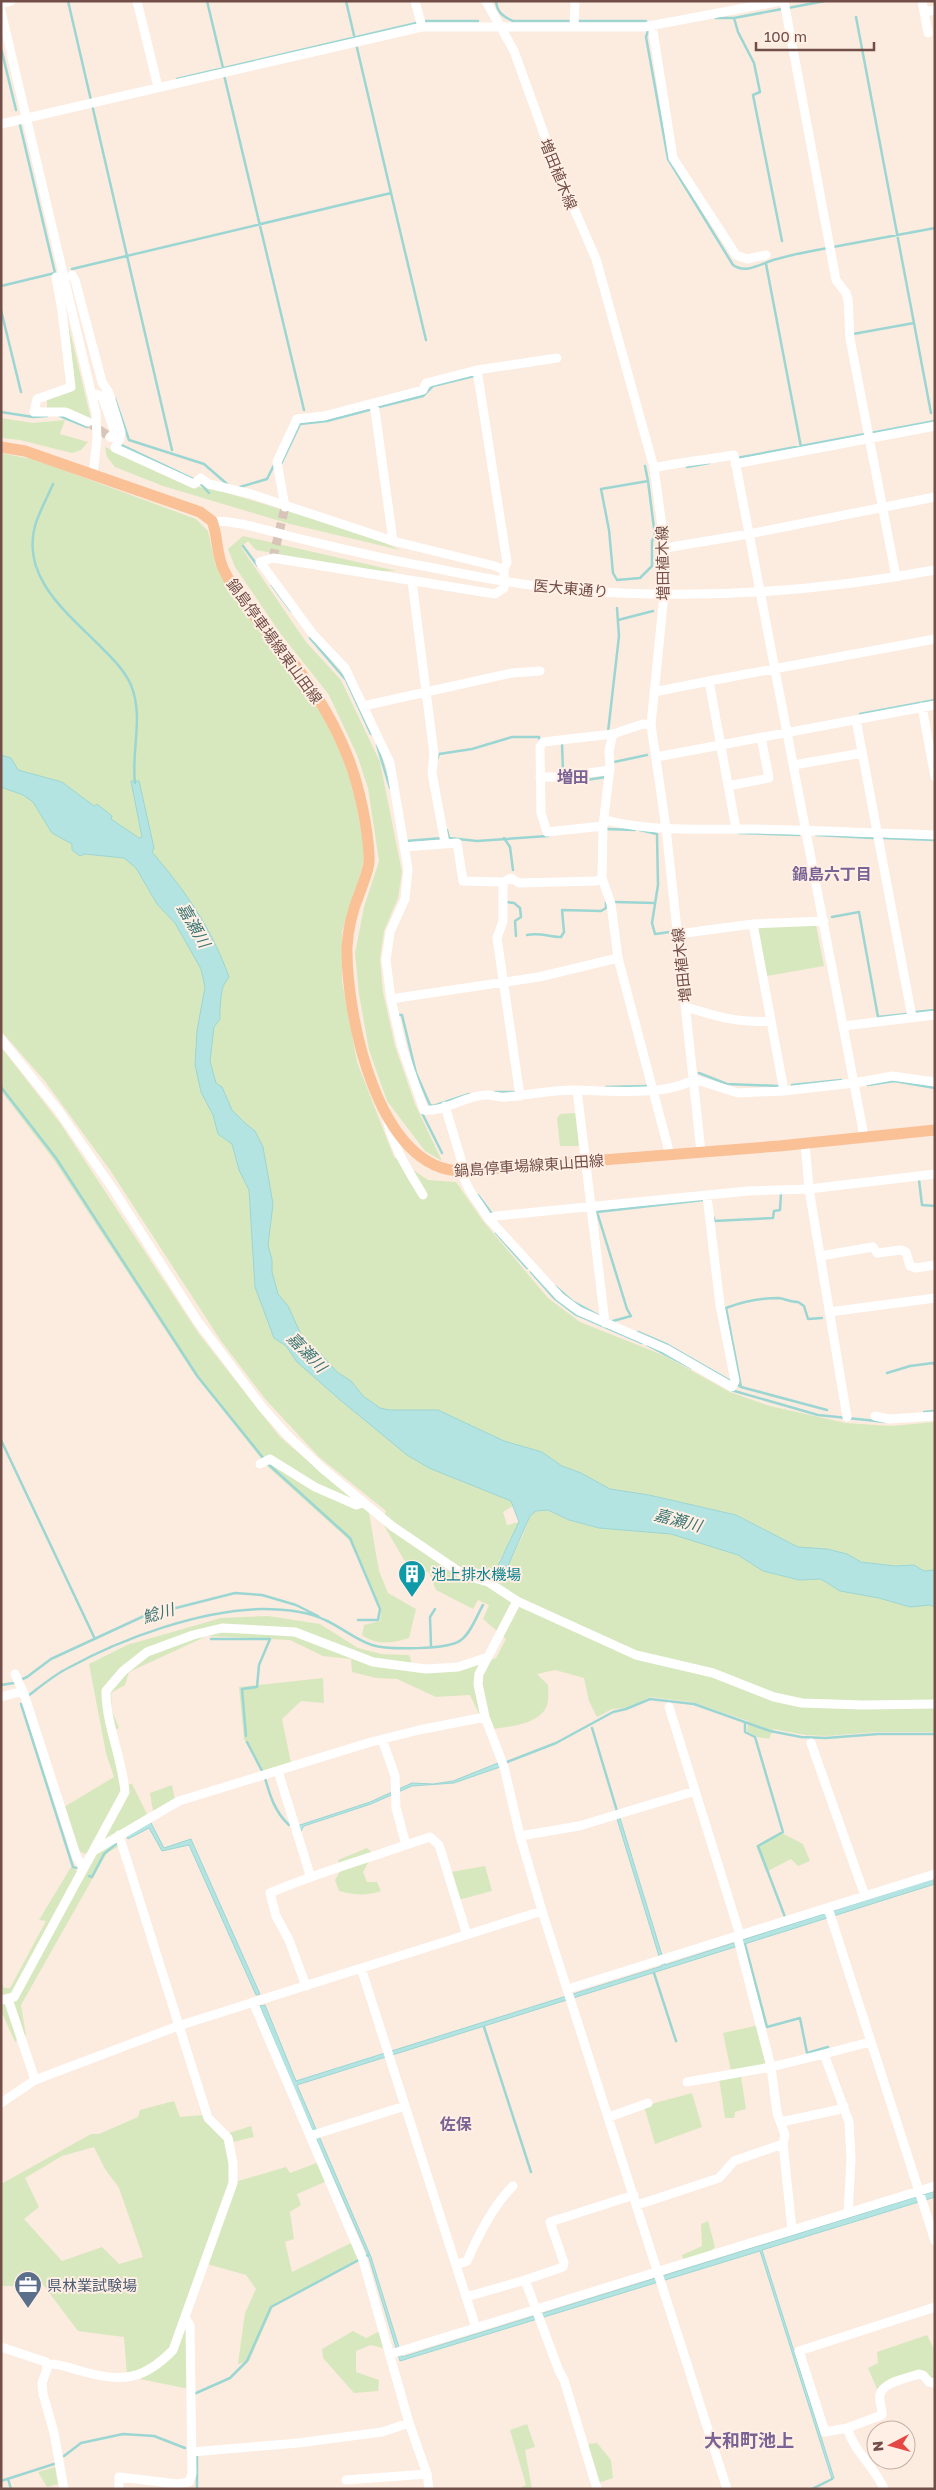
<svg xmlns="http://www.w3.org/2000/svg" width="936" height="2490" viewBox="0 0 936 2490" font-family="'Golos Text','Noto Sans JP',sans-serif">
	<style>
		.green { fill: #d8e8be; fill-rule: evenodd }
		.water { fill: #b4e4e1; stroke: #9bd6d3 }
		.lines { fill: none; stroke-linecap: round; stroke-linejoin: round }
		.stream { stroke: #9bd6d3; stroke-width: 2.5 }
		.minor-tunnel { stroke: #d9c4b9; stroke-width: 9; stroke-dasharray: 9 4.5; stroke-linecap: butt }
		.minor { stroke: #fff; stroke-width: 9 }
		.major { stroke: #fac197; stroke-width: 11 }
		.labels { text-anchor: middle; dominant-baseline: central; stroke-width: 4; stroke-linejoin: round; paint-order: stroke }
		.street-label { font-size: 15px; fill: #714e47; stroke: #ffefe4 }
		.culture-label { font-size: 15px; fill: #0d838f; stroke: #ffefe4; text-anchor: start }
		.service-label { font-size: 15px; fill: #4e5e75; stroke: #ffefe4; text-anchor: start }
		.neighbourhood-label { font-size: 16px; font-weight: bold; fill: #7a6395; stroke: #ffefe4 }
		.water-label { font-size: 16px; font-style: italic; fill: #3c7775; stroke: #ffefe4 }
		.quarter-label { font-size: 18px; font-weight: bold; fill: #7a6395; stroke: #ffefe4 }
	</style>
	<rect width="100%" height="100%" fill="#fcebdf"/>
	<path class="green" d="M68 323 91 419 68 408 47 409V399L75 387Z
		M1 418 33 423 65 420 60 434 88 442 81 450 72 453 20 440 1 438Z
		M105 447 187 485 221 491 372 537 400 550 290 524 163 486 115 467 107 457Z
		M1 453 36 460 196 519 208 531 215 564 267 639 316 701 343 758 353 788 365 850 361 872 342 932V981L357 1062 394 1157 428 1180 456 1182 483 1221 548 1298 580 1322 665 1356 730 1392 770 1406 846 1423 891 1426 935 1422V1570L924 1571 914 1565 895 1566 861 1562 847 1554 827 1549 798 1547 736 1515 649 1495 610 1489 581 1473 562 1466 542 1452 504 1441 513 1506 503 1512 507 1525 519 1522 517 1530 499 1561 503 1576 523 1535 530 1516 536 1511 548 1510 569 1520 599 1528 671 1534 738 1555 763 1571 799 1580 821 1579 840 1591 879 1598 910 1607 930 1605 935 1607V1732H877L827 1736 805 1735 773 1729 769 1739 757 1737 747 1731 748 1721 692 1702 650 1697 626 1708 612 1709 597 1717 589 1701 584 1678 555 1670 537 1674 548 1685C548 1691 549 1699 547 1705 541 1724 509 1727 492 1729L479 1714 470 1695 436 1697 397 1679 376 1678 352 1672 351 1659 323 1656 290 1640 207 1636 129 1672 125 1685 111 1693 112 1711 119 1728 110 1732 121 1785 132 1784 147 1814 85 1854 79 1851 64 1807 114 1777 106 1753 89 1664 127 1645 221 1618 268 1616 320 1624 358 1648 381 1654 409 1655 415 1672 460 1670 496 1658 506 1639 483 1619 489 1605 478 1600 473 1609 436 1590 429 1573 404 1560 382 1522 386 1511 319 1457 266 1400 221 1341 110 1170 44 1080 1 1031Z
		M243 536 397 571H368L256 550 248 541 241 547 306 642 341 680 380 762 402 872 398 898 384 931 380 959 383 992 395 1046 415 1104 442 1161 425 1151 387 1101 369 1050 359 994 355 953 364 907 379 861 368 788 357 755 329 695 280 633 235 567 228 549Z
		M816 925 824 966 767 976 758 927Z
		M1 1047 60 1123 199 1334 280 1437 369 1513 379 1571 388 1593 416 1609 409 1638C393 1643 377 1646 362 1635L364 1625 380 1621 381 1608 349 1540 268 1467 194 1374 54 1160 1 1091Z
		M576 1113 579 1146H560L557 1118 560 1114Z
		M323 1678 324 1703 301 1701 282 1719 291 1763 262 1772 244 1739 239 1687Z
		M172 1785 175 1800 153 1811 150 1793Z
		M780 1832 803 1844 810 1861 798 1866 791 1859 766 1872 756 1846Z
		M115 1839 119 1846 107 1853 21 2005 26 2035 15 2042 3 2015 1 2016V1980L4 1988H10L46 1921 39 1920 71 1867 84 1876 100 1849Z
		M367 1848 373 1854 363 1872 367 1882H377L381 1891C367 1896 354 1895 339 1891L335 1880 341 1870 338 1860Z
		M485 1866 492 1891 458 1900 451 1872Z
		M759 2025 768 2065 740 2070 746 2109 735 2112 734 2118H725L719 2078 731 2071 723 2033Z
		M692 2093 702 2127 655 2144 644 2106Z
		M174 2101 180 2117 203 2115 225 2139 231 2181 170 2349 155 2365 127 2376 124 2337 78 2331 35 2274 14 2286H1V2184L91 2134H99L138 2117 140 2110ZM94 2147 105 2169 119 2188 143 2257 119 2264 102 2247 62 2261 24 2219 39 2207 25 2178 62 2156Z
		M251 2126 254 2137 233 2142 229 2133Z
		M319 2162 327 2181 297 2194 301 2205 290 2212 294 2239 285 2242 292 2272 353 2242 361 2260 273 2307 249 2361 238 2364 245 2313 256 2289 246 2275 207 2264 235 2182 286 2167 290 2173Z
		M708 2221 715 2247 709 2253 684 2262 682 2255 702 2246 701 2224Z
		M185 2327 188 2328 189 2389 140 2379 159 2368Z
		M382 2330 386 2349 371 2345 356 2351V2372L379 2380 378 2391 354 2393 323 2358 322 2349 353 2331 366 2338Z
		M927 2335 935 2351V2381L929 2380 924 2372 890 2382 877 2389 868 2368 878 2363 877 2352Z
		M527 2424 535 2447 525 2450 532 2489H517L526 2485 510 2430Z
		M597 2443 611 2460 613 2478 598 2483 588 2444Z
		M55 2467 58 2484 47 2487 38 2472Z"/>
	<path class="water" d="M1 755 11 758 18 770 62 782 94 806 97 804 112 816 111 819 139 838 142 837 131 781H139L154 848 152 852C186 892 211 927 229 977 227 980 224 984 223 987 221 992 219 1015 220 1019L214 1027 210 1061 216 1083 222 1087 232 1110 246 1124 255 1131 263 1147 273 1204 268 1245 272 1260V1272L278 1294 288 1306 304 1341 319 1352 337 1372 351 1381 363 1396 380 1408 389 1410H438L504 1441 542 1452 562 1466 581 1473 610 1489 649 1495 736 1515 798 1547 827 1549 847 1554 861 1562 895 1566 914 1565 924 1571 935 1570V1607L930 1605 910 1607 879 1598 840 1591 821 1579 799 1580 763 1571 738 1555 671 1534 599 1528 569 1520 548 1510 536 1511 530 1516 503 1577 495 1572 519 1522 511 1501 429 1468 407 1455 339 1399 297 1362 286 1346 274 1338 255 1287 249 1190 239 1170 232 1144 218 1134 213 1115 201 1092 195 1065 197 1031 205 987 201 969 175 923 157 904 136 868 124 858 85 854 80 856 72 850V844L52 833 33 802 23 795 1 787Z
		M498 1763 500 1767 454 1783 412 1786 371 1804 304 1826 298 1836 297 1826 370 1802 412 1783 433 1784 453 1781Z
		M620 1818 665 1965 935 1878V1884L297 2085 371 2257 402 2357 935 2191V2197L762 2250 834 2478 832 2479 760 2251 400 2361 369 2258 293 2086 260 2006 265 2005 296 2081 662 1966 617 1819Z
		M150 1821 164 1848 191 1839 260 1994 256 1995 189 1845 162 1851 149 1828 128 1839 126 1835Z"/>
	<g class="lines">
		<path class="stream" d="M68 1 172 450
			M207 1 223 68
			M496 1C497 13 504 17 513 21H646L648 31 646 37 668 159 733 265C747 275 763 262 777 259 794 254 811 251 828 248
			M788 8 825 1
			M856 17 931 413
			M716 18H734L782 9
			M734 18 738 32 754 63 760 92 753 95 782 241
			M1 48 16 110
			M224 75 304 410
			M177 79 425 21H478
			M391 193 426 340
			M833 247 935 228
			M766 264 801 447
			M72 269 391 193 346 1
			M1 286 55 273 20 125
			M1 310 21 392
			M853 334 914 323
			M115 399 129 440 204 464 227 484
			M379 407 423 396 433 386 474 376
			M1 412 33 417 47 416
			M60 416 87 427
			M119 444 195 480
			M737 458 935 421
			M281 464 300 424 327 421 369 410
			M687 465V467L709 463
			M645 466 648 481 601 489 609 530 613 573 617 580 640 578 652 566V541L655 536 648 481
			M200 483 209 493
			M53 484C47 498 39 512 35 526 21 577 67 613 98 644 110 656 124 669 131 685 144 717 131 750 135 783
			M240 487 267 479 274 465
			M243 546 257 565
			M272 585 291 611
			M618 620 653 611
			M310 638 346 680 371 734
			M860 714 935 700
			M608 732 619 636 617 608
			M562 743 563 772
			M377 745 390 788
			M437 759 439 754 472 749 512 737H539L540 741
			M614 762 647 755
			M565 780 566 783 606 777
			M605 829 635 830
			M447 830 449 838
			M640 830 657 834 658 885 652 923 655 934 670 932
			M739 833 799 835
			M816 835 873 838
			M449 838 477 841 548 836
			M504 838 510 847 513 870
			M883 838 935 840
			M406 841 443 838
			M506 902 514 903 520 908 521 917 515 921 516 936
			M614 902 655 903
			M832 917 859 912 878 1017 906 1014
			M527 935C540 932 549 937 561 937L564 932 562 910 601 911 606 908V902
			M916 1012 935 1010
			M396 1015H402L416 1073 430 1105 433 1106 469 1094
			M699 1073 727 1084 778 1086
			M792 1085 841 1080
			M868 1085 894 1081 935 1088
			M1 1087 56 1158 198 1377 264 1459
			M606 1087 648 1086
			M495 1092H515
			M422 1113 442 1153
			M919 1180 922 1205 935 1206
			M478 1195 492 1214
			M714 1218V1221L773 1218 774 1211 780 1210 781 1193
			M496 1233 527 1268
			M531 1272 554 1298 575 1314 642 1343
			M555 1286 572 1301 598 1315
			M613 1321 631 1316 627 1309 597 1212 703 1200
			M638 1332 668 1345 741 1387 827 1410
			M647 1345 691 1368
			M887 1373 910 1366 933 1363 935 1365
			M741 1387 726 1308C742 1302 761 1298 779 1298 785 1299 791 1302 798 1302L804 1306 808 1319 822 1318
			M731 1390 818 1415 886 1422
			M924 1412 935 1411
			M1 1440 94 1637
			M267 1463 350 1538 380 1609 378 1620H358
			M211 1639H270L259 1665 257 1687 242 1689 246 1736
			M431 1646 430 1617 435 1609
			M1 1685 14 1683 27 1677 51 1659 144 1616 235 1593 262 1595 296 1605 318 1616
			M28 1696C41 1686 54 1675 68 1668 123 1638 200 1610 262 1609 283 1609 307 1611 325 1620 341 1627 356 1640 372 1645 387 1650 449 1650 461 1640 471 1633 477 1615 483 1605
			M21 1704 73 1867 76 1868
			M745 1723V1732L755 1737 783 1832 758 1846 785 1917
			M592 1728 617 1811
			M247 1742 262 1771
			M507 1762 556 1743 613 1712 626 1709 650 1699 694 1704 770 1731 801 1737 826 1738 878 1734H935
			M265 1778C270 1796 275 1812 289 1825
			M89 1876 92 1877 104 1854 117 1843
			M745 1944 767 2027 800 2018 807 2053 828 2047
			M654 1973 676 2041
			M484 2027 531 2172
			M194 2394 230 2378 247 2361 271 2307 368 2255
			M197 2455V2489
			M64 2456 81 2443 123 2434 154 2436 185 2448
			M8 2479 11 2489
			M1 2481 54 2464
			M812 2489 832 2479"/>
		<path class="minor-tunnel" d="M88 422 110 437
			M273 558 285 507"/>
		<path class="minor" d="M137 1 158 87
			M415 1 422 27
			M486 1 514 51 556 167 596 259 654 468 665 548 664 594 651 725 666 828 701 1152
			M784 1 836 280 846 293 848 300 850 339 896 577
			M922 1 928 33
			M1 4 11 1
			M1 11 96 413 97 438 93 475
			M924 12 935 10
			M652 25 673 158 736 255 747 259 766 255
			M574 27 575 1
			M1 124 422 27H644L781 1
			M72 275 75 280 102 382 109 393 121 432 120 438 110 437
			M56 277 62 311 71 387 37 399 34 412H65L88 422
			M92 393 102 396 115 433 120 438 115 448 194 484 201 478 209 484 251 494 393 541 495 566 504 570V588L495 594 273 558 260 562 312 633 345 668 390 763 408 869 405 899 390 932 386 960 391 999 402 1047 424 1110C446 1112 465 1095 487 1095 493 1095 500 1098 506 1097 530 1095 554 1089 578 1090 608 1091 670 1096 694 1079L738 1093 784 1091 854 1083 892 1076 935 1082
			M374 403 393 541
			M735 464 935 426
			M654 468C680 462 706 460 734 455L864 1136
			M285 507 277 462 297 419 324 416 423 390 426 383 477 370
			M212 521C240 521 261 529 289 536 335 547 382 559 429 567 476 577 526 586 574 590 694 600 816 592 935 570
			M665 548 749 534 935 497
			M504 570 507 562 477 370 557 358
			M412 581 434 754 432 773 445 843
			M654 692 709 681
			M363 706 512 673 540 671
			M922 707 935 777
			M856 720 912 1017
			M651 725 643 724 613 734 609 751 610 766 603 826 602 878 611 904 618 958 670 1155
			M656 757 935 705
			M794 765 862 753
			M540 777H560L610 770
			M728 786 769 778 761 737
			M605 820C653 832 703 829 752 829 813 830 874 833 935 835
			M603 826 547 832 541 813 540 747 543 742 613 734
			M736 829 709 681 935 639
			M404 847 457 843 463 881 503 882 511 878 519 883 596 881 602 878
			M503 882V921L497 938 520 1096
			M753 924 784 1091
			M678 934 753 924 824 921
			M391 999 539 977 618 958
			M686 1007C715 1016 740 1024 771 1021
			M843 1026 935 1015
			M1 1039 58 1110 113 1189 198 1322 262 1407 288 1436 322 1468 392 1526 464 1575 488 1582 517 1601 636 1655 713 1673 774 1697 802 1703 862 1705 935 1704
			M577 1090 605 1323
			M445 1106 463 1166 464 1179 470 1191 489 1219 560 1297 579 1311 666 1349 732 1387 735 1381 720 1305 707 1196
			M387 1119C393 1147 408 1170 423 1195
			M805 1143 809 1189 847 1417
			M489 1219 496 1216 748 1191 809 1189 935 1174
			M820 1256 873 1247 877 1253 901 1250 906 1252 910 1266 916 1268 935 1265
			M829 1312 935 1298
			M875 1416 889 1419 935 1416
			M260 1464 270 1459 315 1487 356 1505 362 1503
			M517 1601 479 1674 478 1684 485 1717 504 1767 520 1836 542 1911 727 2489
			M15 1674 24 1694 77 1858 84 1868
			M1 1697 23 1691
			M669 1707 740 1935 738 1939 771 2067 824 2054
			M382 1739 395 1776 396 1808 406 1845 430 1837 439 1845 467 1935
			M811 1743 865 1896
			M278 1771 310 1875
			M520 1836 579 1826 695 1791
			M95 1850 179 1801 371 1742 419 1730 485 1717
			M828 1908 935 2241
			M361 1968 476 2328
			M306 1986 289 1940 276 1916 270 1893C314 1874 360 1861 406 1845
			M568 1989 935 1874
			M8 1999 35 2080
			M1 2000 14 1997 125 1792C122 1757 106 1725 106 1691L123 1671 147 1652 193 1635 222 1628 295 1632 373 1662 426 1669 458 1667 488 1657
			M253 2002 363 2260 409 2423 427 2474 429 2489
			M687 2082 771 2067 777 2113 785 2135 783 2144 792 2230
			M1 2103 35 2080 178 2026 542 1911
			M609 2117 648 2103
			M781 2122 837 2110 844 2106
			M310 2136 405 2106
			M637 2205 719 2178 734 2161 783 2144
			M848 2212 851 2159 849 2122 824 2054 870 2042
			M456 2265 467 2261C479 2234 493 2206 513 2186
			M466 2297 525 2280
			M1 2347 46 2362 47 2369 42 2383 43 2394 54 2433 64 2489
			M391 2354 935 2186
			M47 2364C59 2363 70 2368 81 2371 122 2383 144 2380 173 2350L233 2183V2163L228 2138 208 2118 119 1835
			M847 2428 825 2432 799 2351 935 2307
			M192 2452 298 2443 382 2432 409 2423
			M346 2480 427 2474
			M119 2489V2477L178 2484 189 2482 192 2474 190 2325 185 2318
			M597 2489 564 2380 559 2371 525 2280 563 2267 564 2263 550 2222 634 2195
			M884 2489C873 2464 856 2455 847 2428L882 2415C883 2408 878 2401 880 2395 882 2382 908 2378 919 2374L923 2375 929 2382 935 2383"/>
		<path class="major" d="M1 447 25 451 200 512 212 521C218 536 216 553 223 568 238 602 272 636 295 665 317 694 336 726 349 760 359 786 368 828 369 856 370 868 364 880 360 892 353 909 348 928 347 947 346 1013 377 1172 463 1171L779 1146 935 1130"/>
	</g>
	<defs>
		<symbol id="building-pin" viewBox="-11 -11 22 30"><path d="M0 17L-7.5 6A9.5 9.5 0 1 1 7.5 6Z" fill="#0f9aa8" stroke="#ffefe4"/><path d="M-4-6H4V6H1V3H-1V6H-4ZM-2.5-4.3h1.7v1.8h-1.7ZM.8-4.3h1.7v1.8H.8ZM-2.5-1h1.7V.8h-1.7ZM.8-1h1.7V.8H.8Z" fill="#fff"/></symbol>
		<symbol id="office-pin" viewBox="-11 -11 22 30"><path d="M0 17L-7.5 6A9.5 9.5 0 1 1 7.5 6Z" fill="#5c6f8a" stroke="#ffefe4"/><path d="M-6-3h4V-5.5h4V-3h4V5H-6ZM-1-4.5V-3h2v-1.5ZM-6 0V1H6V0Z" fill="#fff"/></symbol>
	</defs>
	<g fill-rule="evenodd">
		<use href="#building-pin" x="396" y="1558" width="32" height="43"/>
		<use href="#office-pin" x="12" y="2269" width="32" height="43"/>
	</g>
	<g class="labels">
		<g class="street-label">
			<text transform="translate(559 174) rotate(68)">増田植木線</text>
			<text transform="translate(662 563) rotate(-91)">増田植木線</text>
			<text transform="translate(571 588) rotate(5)">医大東通り</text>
			<text transform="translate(275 641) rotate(54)">鍋島停車場線東山田線</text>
			<text transform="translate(681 965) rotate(-96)">増田植木線</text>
			<text transform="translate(529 1165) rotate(-4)">鍋島停車場線東山田線</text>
		</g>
		<g class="culture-label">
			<text x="431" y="1574">池上排水機場</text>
		</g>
		<g class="service-label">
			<text x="47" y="2285">県林業試験場</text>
		</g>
		<g class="neighbourhood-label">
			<text x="573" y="777">増田</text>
			<text x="832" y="874">鍋島六丁目</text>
			<text x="456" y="2124">佐保</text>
		</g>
		<g class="water-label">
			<text transform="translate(194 925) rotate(60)">嘉瀬川</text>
			<text transform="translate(307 1352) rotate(46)">嘉瀬川</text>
			<text transform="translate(678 1520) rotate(15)">嘉瀬川</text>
			<text transform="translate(158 1613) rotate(-16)">鯰川</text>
		</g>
		<g class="quarter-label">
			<text x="749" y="2440">大和町池上</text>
		</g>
	</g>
	<rect width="936" height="2490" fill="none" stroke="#714e47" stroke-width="5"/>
	<g transform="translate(891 2445) rotate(264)"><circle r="24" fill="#ffefe4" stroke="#c6afa5"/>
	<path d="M0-4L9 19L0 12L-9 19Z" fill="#e54844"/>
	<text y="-8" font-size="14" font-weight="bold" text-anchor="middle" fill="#714e47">N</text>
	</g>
	<path d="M756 42v8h118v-8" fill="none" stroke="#714e47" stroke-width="2.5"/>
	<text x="764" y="42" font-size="15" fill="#714e47" stroke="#ffefe4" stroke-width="4" paint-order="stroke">100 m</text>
</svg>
